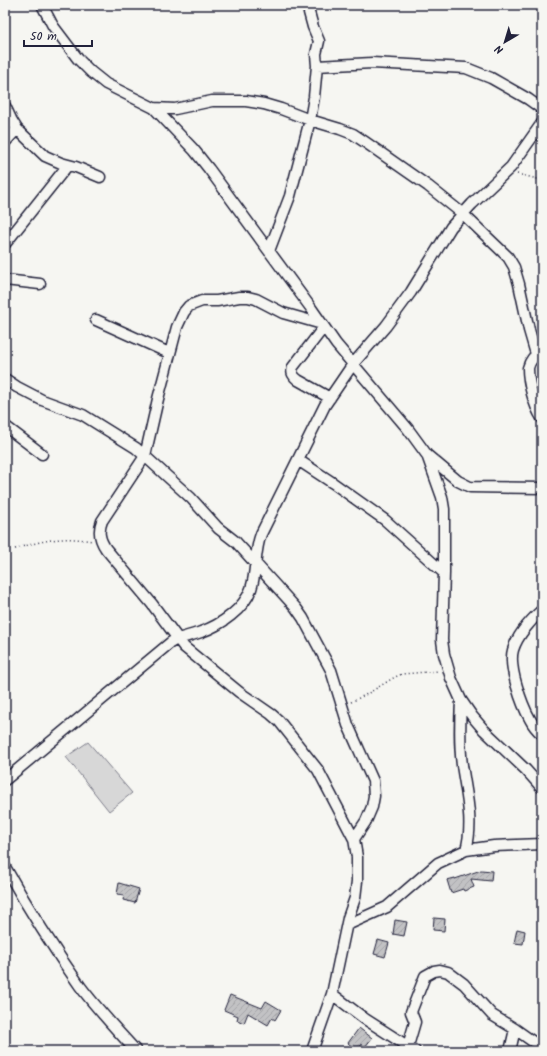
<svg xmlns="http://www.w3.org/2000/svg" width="547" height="1056" viewBox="0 0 547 1056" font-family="Kalam,sans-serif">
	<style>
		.green { fill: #d7d7d7; stroke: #7c7c89 }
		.building { fill: url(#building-hatch); stroke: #22223b }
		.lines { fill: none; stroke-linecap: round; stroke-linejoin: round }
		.minor-casing { stroke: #22223b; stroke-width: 13 }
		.path { stroke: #22223b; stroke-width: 1.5; stroke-dasharray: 1 3; stroke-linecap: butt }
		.minor { stroke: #f6f6f2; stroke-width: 10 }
	</style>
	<defs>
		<pattern id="building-hatch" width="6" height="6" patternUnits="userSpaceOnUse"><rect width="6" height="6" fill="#c2c2c4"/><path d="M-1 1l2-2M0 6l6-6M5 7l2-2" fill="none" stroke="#a6a6a9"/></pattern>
	</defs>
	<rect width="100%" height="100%" fill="#f6f6f2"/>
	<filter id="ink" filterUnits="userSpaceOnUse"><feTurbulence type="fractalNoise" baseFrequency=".025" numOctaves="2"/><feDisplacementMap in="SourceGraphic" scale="8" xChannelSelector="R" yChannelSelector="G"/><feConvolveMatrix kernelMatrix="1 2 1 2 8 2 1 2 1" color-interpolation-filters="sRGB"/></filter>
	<g filter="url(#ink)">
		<path class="green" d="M88 742 132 793 109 811 66 757Z"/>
		<path class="building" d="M481 870 492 871 491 881 471 879 474 887 464 891 463 889 451 893 447 880 455 878V879Z
			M119 883 139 889 135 903 123 900 124 895 117 894Z
			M434 918 445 919 444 931 433 930Z
			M395 920 407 922 404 936 393 934Z
			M517 929 525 931 523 944 514 943Z
			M378 940 389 943 385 957 374 954Z
			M230 995 262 1008 266 1001 281 1010 275 1020 272 1018 268 1025 248 1013 244 1023 237 1020 238 1016 224 1010Z
			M359 1028 372 1038 365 1047 362 1044 357 1051 348 1043Z"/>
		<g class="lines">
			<defs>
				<path id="minor" d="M42 5 53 26 78 59 91 72 106 84 154 108 194 150 209 169 269 251 311 308 336 344 408 429 427 455 442 497 444 509V573L442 640 444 654 451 678 461 700 472 716 484 730 526 770 542 788
					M317 66 372 63 466 68 491 78 528 99 542 109
					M5 106 12 121 17 129 45 156 61 163 76 167 100 177
					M154 108 175 109 212 101H246L264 104 281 109 310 120 340 129 353 134 365 142 428 186 463 214 508 257 514 267 519 284 529 330 536 354
					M5 142 17 129
					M5 244 68 165
					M269 251 290 196 310 120 314 97 317 66 316 54 319 41 313 27 307 5
					M5 280 40 284
					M96 320 169 353
					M324 327 293 367C291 373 293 376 298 380L330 398
					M542 351C534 355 530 360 528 368 528 382 534 406 542 418
					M5 379 17 387 42 400 83 415 136 448 191 498 218 528 236 542 296 608 303 618 331 670 348 725 373 781 374 796 372 807 366 821 354 839
					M5 426 42 454
					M427 455 458 481 470 487 542 488
					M298 460 333 483 385 520 444 573
					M542 610C531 620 517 636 513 650 508 667 522 705 530 719 533 725 537 730 542 734
					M461 700C460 722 459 743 462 765 466 793 474 822 466 850
					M5 780 170 643C179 637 191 636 201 632 221 625 244 609 251 589 257 571 254 552 261 534L325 405 353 364 386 326 411 292 451 227 472 204 511 167 542 123
					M5 867C28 908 53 948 80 986 97 1009 117 1030 136 1051
					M347 925 387 907 438 863 466 850 494 846 542 844
					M332 994 365 1019 415 1051
					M408 1046 415 1022 411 1012 425 976 434 971 440 970 448 972 464 984 492 1015 515 1029 542 1048
					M312 1051 332 994 348 918 355 898 357 881V857L354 839 318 770 279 721 271 714 239 692 184 647 152 604 106 549C99 539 98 531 102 521L145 456 158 399 177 327 184 312 189 306 202 301H217L239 297H248L256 299 283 313 322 324
					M510 1051 515 1029"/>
			</defs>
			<use href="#minor" class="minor-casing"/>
			<path class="path" d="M517 174 542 180
				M15 549C43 540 64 536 92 541
				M351 702 367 694 395 677 402 674 439 671"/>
			<use href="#minor" class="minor"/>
		</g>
	</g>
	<rect width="547" height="1056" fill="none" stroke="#f6f6f2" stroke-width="20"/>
	<rect x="10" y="10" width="527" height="1036" fill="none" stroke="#22223b" stroke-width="1.5" filter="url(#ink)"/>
	<g transform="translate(505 42) rotate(218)" stroke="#f6f6f2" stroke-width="3" paint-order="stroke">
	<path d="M0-3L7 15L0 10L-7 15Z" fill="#22223b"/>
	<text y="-6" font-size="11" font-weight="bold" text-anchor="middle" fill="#22223b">N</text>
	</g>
	<path d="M24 40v6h68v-6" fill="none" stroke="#22223b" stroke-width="2"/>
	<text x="30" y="40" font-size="12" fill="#22223b" stroke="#f6f6f2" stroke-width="3" paint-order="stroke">50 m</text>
</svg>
